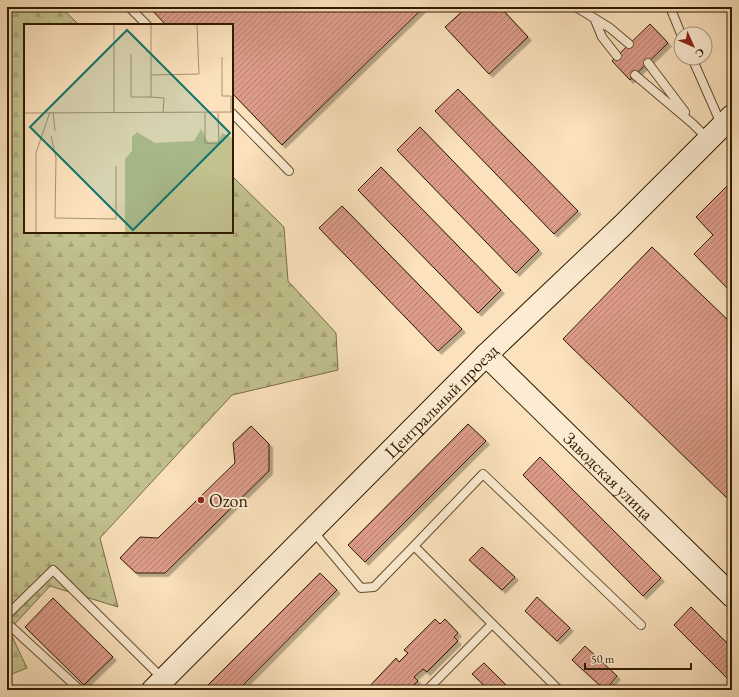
<svg xmlns="http://www.w3.org/2000/svg" width="739" height="697" viewBox="0 0 739 697" font-family="'EB Garamond',serif">
	<style>
		.forest { fill: url(#forest-firs); stroke: #796e47 }
		.building { fill: url(#building-hatch); stroke: #301b00; filter: url(#shadow) }
		.lines { fill: none; stroke-linecap: round; stroke-linejoin: round }
		.lane-casing { stroke: #634d2f; stroke-width: 10 }
		.secondary-casing { stroke: #301b00; stroke-width: 24 }
		.lane { stroke: #fcecd3; stroke-width: 8 }
		.secondary { stroke: #fcecd3; stroke-width: 22 }
		.poi-dot { fill: #8f2418; stroke: #fcecd3; stroke-width: 1.5 }
		.labels { text-anchor: middle; dominant-baseline: central; stroke-width: 4; stroke-linejoin: round; paint-order: stroke }
		.street-label { font-size: 18px; fill: #301b00; stroke: #fcecd3 }
		.poi-label { font-size: 18px; fill: #301b00; stroke: #fcecd3; text-anchor: start }
		.inset-road { fill: none; stroke: #aa9271; stroke-width: 1 }
		.view { fill: #0f766e; fill-opacity: 0.15; stroke: #0f766e; stroke-width: 2 }
		.inset-edge { fill: none; stroke: #301b00; stroke-width: 2 }
	</style>
	<defs>
		<pattern id="forest-firs" width="22" height="20" patternUnits="userSpaceOnUse"><rect width="22" height="20" fill="#c2c28e"/><path d="M5 1l3.5 6h-7zM16 11l3.5 6h-7z" fill="#a7a679"/></pattern>
		<pattern id="building-hatch" width="6" height="6" patternUnits="userSpaceOnUse"><rect width="6" height="6" fill="#dd9c8a"/><path d="M-1 1l2-2M0 6l6-6M5 7l2-2" fill="none" stroke="#b47e6e"/></pattern>
		<filter id="shadow"><feDropShadow dx="3.5" dy="3.5" stdDeviation="0" flood-color="#0004"/></filter>
	</defs>
	<rect width="100%" height="100%" fill="#fbe2bc"/>
	<filter id="stains"><feTurbulence type="fractalNoise" baseFrequency=".005" numOctaves="4"/><feColorMatrix values="0 0 0 0 .2 0 0 0 0 .09 0 0 0 0 .02 0 0 0 .5 -.17"/></filter>
	<radialGradient id="worn" r=".72"><stop offset=".6" stop-color="#630" stop-opacity="0"/><stop offset="1" stop-color="#630" stop-opacity=".3"/></radialGradient>
	<path class="forest" d="M7 7H61L79 25H25V232H232V176L284 227 288 281 336 333 338 370 232 395 100 538 118 607 50 586 9 630 27 668 7 676Z"/>
	<path class="building" d="M149 7H424L282 145 232 93V25H166Z
		M467 7H500L528 37 489 74 445 27Z
		M650 24 668 43 630 80 612 61Z
		M458 89 578 211 554 234 435 111Z
		M420 127 539 250 516 273 397 150Z
		M381 167 501 290 478 313 358 190Z
		M732 181V293L694 254 713 235 696 217Z
		M342 206 462 329 438 351 319 228Z
		M652 247 732 324V492L727 498 563 339Z
		M468 424 486 441 365 562 348 545Z
		M251 426 269 444V471L165 573H136L120 558 140 537 158 538 235 463 233 443Z
		M540 457 661 578 643 596 523 475Z
		M482 547 515 577 502 590 469 560Z
		M320 573 337 590 238 690H203Z
		M537 597 570 628 557 641 525 611Z
		M53 598 113 657 84 685 25 627Z
		M691 607 732 648V683L674 625Z
		M435 619 440 624 445 619 458 633 454 637 458 641 427 672 423 669 414 677 418 681 409 690H366L396 658 399 662 408 653 404 650Z
		M585 646 617 676 605 690 572 660Z
		M484 663 511 690H489L472 674Z"/>
	<g class="lines">
		<defs>
			<path id="lane" d="M129 7 147 25
				M576 7 610 28 629 44
				M670 7 681 34
				M595 20 602 37 617 56
				M692 58 722 126
				M648 63 685 112
				M635 75 693 124 708 139
				M232 113 289 171
				M313 531 361 588 374 587 414 546 559 690
				M414 546 483 474 641 625
				M7 615 53 570 163 679
				M7 623 80 690
				M427 690 492 624"/>
			<g id="secondary">
				<path id="s1" d="M486 355 732 596"/>
				<path id="s2" d="M153 690 486 355 623 225 732 116"/>
			</g>
		</defs>
		<use href="#lane" class="lane-casing"/>
		<use href="#secondary" class="secondary-casing"/>
		<use href="#lane" class="lane"/>
		<use href="#secondary" class="secondary"/>
	</g>
	<circle class="poi-dot" cx="201" cy="500" r="4"/>
	<g class="labels">
		<g class="street-label">
			<text stroke="none"><textPath href="#s2" startOffset="408">Центральный проезд</textPath></text>
			<text stroke="none"><textPath href="#s1" startOffset="172">Заводская улица</textPath></text>
		</g>
		<g class="poi-label">
			<text x="209" y="500">Ozon</text>
		</g>
	</g>
	<g transform="translate(24 24)">
		<rect width="209" height="209" fill="#fbe2bc"/>
		<path d="M177 105 184 118 195 117 198 109 209 114V209H101V135L108 127V113L113 108 131 119 170 117Z" fill="#c2c28e"/>
		<path class="inset-road" d="M90 0V89M127 0V73L140 74 139 89M107 30V73H127M198 33V72H207V88M127 51 175 50 173 0M29 88 31 107M0 89 209 88M181 89V119L195 120 194 89M27 112 32 134 31 194 92 195V142M12 209V129L26 88"/>
		<path class="view" d="M103 6 206 109 109 206 6 103Z"/>
		<rect width="209" height="209" class="inset-edge"/>
	</g>
	<rect width="739" height="697" fill="none" stroke="#fbe2bc" stroke-width="24"/>
	<rect x="8" y="8" width="723" height="681" fill="none" stroke="#301b00" stroke-width="2"/>
	<rect x="12" y="12" width="715" height="673" fill="none" stroke="#301b00"/>
	<g transform="translate(693 46) rotate(135)"><circle r="19" fill="#fcecd3" stroke="#aa987f"/>
	<path d="M0-3L7 15L0 10L-7 15Z" fill="#8f2418"/>
	<text y="-6" font-size="11" font-weight="bold" text-anchor="middle" fill="#301b00">С</text>
	</g>
	<path d="M585 663v6h106v-6" fill="none" stroke="#301b00" stroke-width="2"/>
	<text x="591" y="663" font-size="12" fill="#301b00" stroke="#fcecd3" stroke-width="3" paint-order="stroke">50 m</text>
	<rect width="100%" height="100%" filter="url(#stains)"/>
	<rect width="100%" height="100%" fill="url(#worn)"/>
</svg>
